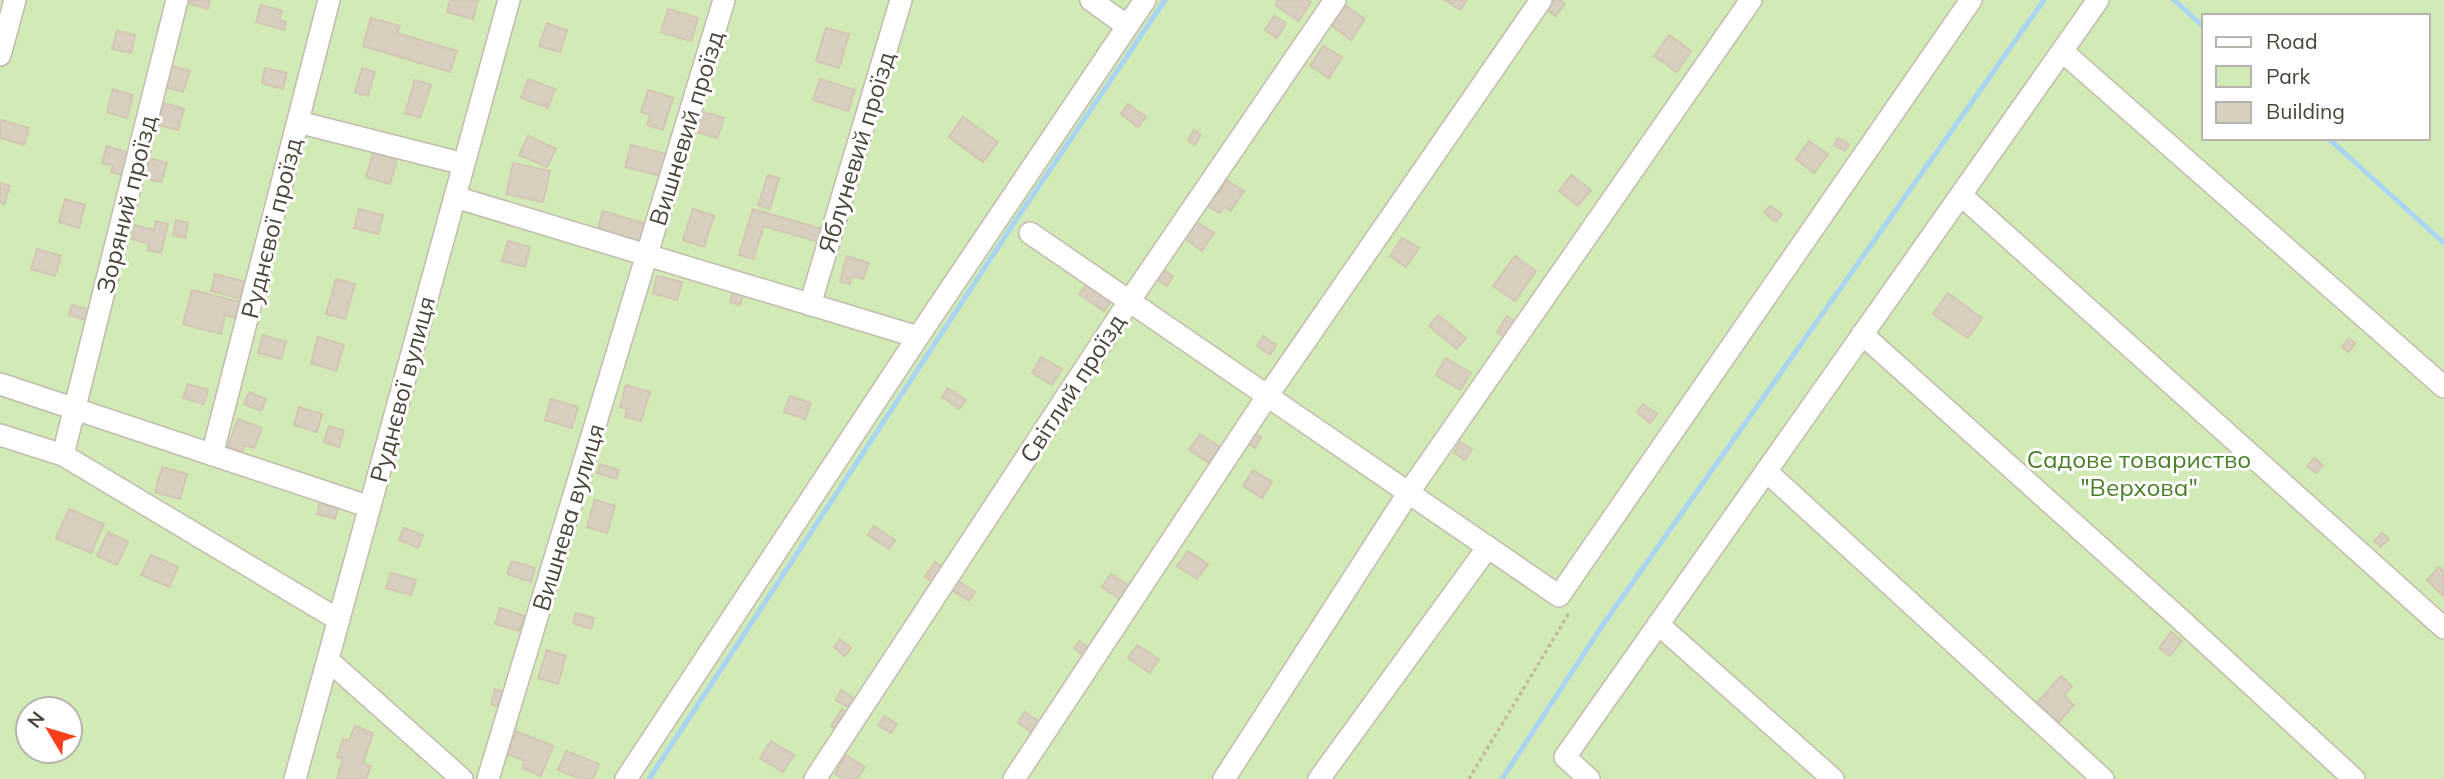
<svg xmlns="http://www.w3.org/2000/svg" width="2444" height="779" viewBox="0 0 2444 779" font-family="Mulish,sans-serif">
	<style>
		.green { fill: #d2eab5; fill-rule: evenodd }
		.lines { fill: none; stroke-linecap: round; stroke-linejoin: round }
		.stream { stroke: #a9d4f2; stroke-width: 5 }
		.building { fill: #d8cfc1; stroke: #d3c7b4; stroke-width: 2 }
		.minor-casing { stroke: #c2bbae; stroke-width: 24 }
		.path { stroke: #c4b79f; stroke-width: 3.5; stroke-dasharray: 3.5 3.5; stroke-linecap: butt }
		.minor { stroke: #fff; stroke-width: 21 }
		.labels { text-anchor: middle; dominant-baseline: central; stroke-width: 6; stroke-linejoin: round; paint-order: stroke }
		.street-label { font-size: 24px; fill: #4b4439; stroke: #fff }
		.park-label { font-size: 24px; fill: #4a7f2a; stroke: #fff }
	</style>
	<rect width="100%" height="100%" fill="#f6f3ec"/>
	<path class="green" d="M0 0H2444V779H0ZM2204 16H2428V138H2204ZM28 709H70V751H28Z"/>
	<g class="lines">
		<path class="stream" d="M2174 0 2204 27
			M2328 138 2444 243
			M649 779 1014 223 1165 0
			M1502 779 1602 626 2044 0"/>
	</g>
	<path class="building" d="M191 0H210L208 9 190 4Z
		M450 0H478L473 19 447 12Z
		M1278 0H1308L1311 2 1299 21 1275 5Z
		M1445 0H1467L1460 10Z
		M1552 0H1560L1565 4 1555 16 1546 9Z
		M261 5 282 11 279 20 286 22 284 30 256 22Z
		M1345 5 1365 19 1351 40 1331 25Z
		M668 9 698 18 691 41 661 32Z
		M1274 16 1286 23 1277 38 1265 30Z
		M371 18 400 26 397 33 457 51 450 72 363 46Z
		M547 23 567 30 560 52 539 46Z
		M826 28 849 34 839 68 816 61Z
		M117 31 135 35 131 53 112 49Z
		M1669 35 1691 51 1677 72 1654 56Z
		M1323 46 1342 57 1329 78 1310 66Z
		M168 65 190 71 183 92 162 86Z
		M265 68 287 73 283 89 262 83Z
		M362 68 375 72 368 96 355 92Z
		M528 79 555 89 548 108 521 98Z
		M820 79 855 90 848 111 813 100Z
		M415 80 431 85 420 118 405 113Z
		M113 89 133 95 127 118 107 112Z
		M648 90 673 98 663 130 647 125 650 115 641 112Z
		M164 103 184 109 178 130 158 125Z
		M1128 104 1146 117 1138 127 1121 114Z
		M703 112 724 118 717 138 697 132Z
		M963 117 998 142 983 162 949 137Z
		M1 120 29 128 24 145 0 138Z
		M1194 130 1201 135 1195 145 1188 140Z
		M528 136 556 149 547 167 519 155Z
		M1838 138 1849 144 1845 151 1834 145Z
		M1809 141 1828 154 1814 173 1796 159Z
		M631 145 666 154 661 176 625 167Z
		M107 146 129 153 122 175 111 172 113 166 102 163Z
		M373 153 397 159 390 184 366 177Z
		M146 157 167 163 161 182 140 177Z
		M513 163 550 171 543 202 506 194Z
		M768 175 779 178 770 209 758 205Z
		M1571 175 1591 190 1578 206 1559 191Z
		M1227 180 1244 191 1231 211 1224 207 1219 213 1205 204 1214 189 1219 193Z
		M0 183 10 186 4 204 0 202Z
		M65 199 85 205 79 228 59 222Z
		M1770 206 1782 214 1776 222 1764 213Z
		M359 209 383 215 378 234 354 228Z
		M693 209 714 216 704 247 683 240Z
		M753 209 825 230 822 243 764 226 753 259 739 255Z
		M603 211 649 225 643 242 598 228Z
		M176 220 188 223 185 238 173 235Z
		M1194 220 1214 233 1202 251 1183 237Z
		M156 221 168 224 161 253 148 250 149 244 132 239 135 225 154 230Z
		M1402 238 1419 248 1406 267 1390 256Z
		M508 241 530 247 525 267 502 261Z
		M37 249 61 256 55 276 31 269Z
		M847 256 869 263 863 279 852 276 850 284 840 281Z
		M1515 256 1536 271 1515 301 1493 286Z
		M1164 270 1173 276 1167 286 1158 280Z
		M215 274 246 282 242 299 211 291Z
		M657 276 682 282 677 300 653 293Z
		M336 279 355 284 345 319 326 314Z
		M1086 285 1111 301 1104 311 1079 294Z
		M192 290 240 302 236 318 225 315 221 334 183 324Z
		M733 292 743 295 740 305 730 302Z
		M1948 293 1982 318 1968 338 1933 314Z
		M72 305 90 310 86 320 69 315Z
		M1438 315 1466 338 1457 349 1429 326Z
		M1507 316 1516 322 1506 338 1497 332Z
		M263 335 286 342 281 359 258 353Z
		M1263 336 1276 345 1270 355 1257 346Z
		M318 337 344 345 336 371 311 363Z
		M2349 338 2355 343 2349 352 2342 347Z
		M1041 357 1062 369 1052 385 1032 373Z
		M1446 358 1471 373 1460 390 1436 375Z
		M188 384 208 390 204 404 183 398Z
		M626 385 650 392 641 421 625 417 627 409 620 407Z
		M948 388 966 400 959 409 942 397Z
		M249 392 266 399 261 411 244 404Z
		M790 396 811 403 805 419 784 412Z
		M551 399 578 407 572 428 545 420Z
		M1643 404 1657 414 1650 423 1637 412Z
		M299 407 322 414 317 432 294 425Z
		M238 419 262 428 254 448 245 445 242 452 228 446Z
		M329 426 344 431 339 447 324 442Z
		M1253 432 1261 437 1255 448 1246 442Z
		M1200 434 1220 447 1209 463 1189 450Z
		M1460 442 1472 449 1465 460 1454 453Z
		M2314 458 2323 465 2316 473 2307 466Z
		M600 464 619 470 616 479 597 473Z
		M162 467 187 474 180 499 155 492Z
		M1253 470 1272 482 1262 498 1243 486Z
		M595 500 615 506 607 533 587 527Z
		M320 502 338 508 335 519 317 514Z
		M69 509 104 524 91 553 56 538Z
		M874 526 895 540 889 549 868 535Z
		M404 528 423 535 418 548 399 540Z
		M108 532 128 542 117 565 97 556Z
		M2382 533 2389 539 2381 547 2374 541Z
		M1188 551 1208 564 1197 579 1177 566Z
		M151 555 178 567 169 587 141 575Z
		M512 561 535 568 531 582 507 574Z
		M935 562 946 570 936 584 925 577Z
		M2439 567 2444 572 2443 596 2427 580Z
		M391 573 416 580 411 595 386 588Z
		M1111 574 1131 587 1123 601 1102 587Z
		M958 581 975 592 969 601 952 590Z
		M500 608 524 616 519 631 495 624Z
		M576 613 594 618 591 629 573 623Z
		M2171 632 2182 641 2170 656 2159 648Z
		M840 639 851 648 845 656 834 647Z
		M1079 641 1090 648 1084 656 1074 648Z
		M1137 645 1159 659 1150 673 1128 658Z
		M547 650 566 656 558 684 538 678Z
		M2061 676 2072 686 2064 696 2074 705 2058 723 2036 704Z
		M495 689 505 692 500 707 491 704Z
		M841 690 857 700 851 709 836 700Z
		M842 709 849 714 838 731 831 726Z
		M1025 712 1043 724 1036 735 1018 723Z
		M884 716 897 724 891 733 878 725Z
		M355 726 373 733 363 763 371 766 366 779H337L343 759 337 757 343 739 349 741Z
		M516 731 553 746 541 776 522 768 525 761 507 754Z
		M771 741 794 755 783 772 760 758Z
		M566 751 599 764 593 779H581L558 770Z
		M846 755 865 767 857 779H844L835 774Z"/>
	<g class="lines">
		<defs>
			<path id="minor" d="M1091 0 1127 26
				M2062 51 2444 387
				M0 55 15 0
				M298 122 464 164
				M1961 195 2444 628
				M455 197 918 337
				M1030 233 1559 596 1971 0
				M810 305 901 0
				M1862 334 2179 618 2354 779
				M0 384 370 507
				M0 435 63 455 339 620
				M63 455 177 0
				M212 455 329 0
				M1766 471 2103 779
				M1658 624 1833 779
				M328 660 462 779
				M295 779 509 0
				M488 779 724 0
				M626 779 918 337 1145 0
				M815 779 1130 300 1335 0
				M1014 779 1268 395 1541 0
				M1224 779 1409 492 1751 0
				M1319 779 1488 547
				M1589 779 1565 757 2098 0"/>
		</defs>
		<use href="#minor" class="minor-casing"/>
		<path class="path" d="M1469 779 1569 613"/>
		<use href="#minor" class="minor"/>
	</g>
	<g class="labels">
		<g class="street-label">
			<text transform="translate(686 128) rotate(-73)">Вишневий проїзд</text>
			<text transform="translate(856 152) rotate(-73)">Яблуневий проїзд</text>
			<text transform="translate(126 204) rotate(-76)">Зоряний проїзд</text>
			<text transform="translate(271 228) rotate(-76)">Руднєвої проїзд</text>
			<text transform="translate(1072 388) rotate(-57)">Світлий проїзд</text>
			<text transform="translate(402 389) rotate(-75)">Руднєвої вулиця</text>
			<text transform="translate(568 517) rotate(-73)">Вишнева вулиця</text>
		</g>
		<g class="park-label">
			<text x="2139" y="459">Садове товариство<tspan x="2139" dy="28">"Верхова"</tspan></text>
		</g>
	</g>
	<rect x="2202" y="14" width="228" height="126" fill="#ffffff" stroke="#b7b4b0" stroke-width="2"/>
	<rect x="2216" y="37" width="35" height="10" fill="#ffffff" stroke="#b7b4b0" stroke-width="2"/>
	<text x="2266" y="49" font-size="21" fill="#4b4439">Road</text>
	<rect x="2216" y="66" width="35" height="21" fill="#d2eab5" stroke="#b7b4b0" stroke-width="2"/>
	<text x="2266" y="84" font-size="21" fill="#4b4439">Park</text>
	<rect x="2216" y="102" width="35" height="21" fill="#d8cfc1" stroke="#b7b4b0" stroke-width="2"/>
	<text x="2266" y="119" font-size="21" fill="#4b4439">Building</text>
	<g transform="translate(49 730) rotate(308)"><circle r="33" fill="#ffffff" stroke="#b7b4b0" stroke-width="2"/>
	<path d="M0-5L12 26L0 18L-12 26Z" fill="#fc3f1d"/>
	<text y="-10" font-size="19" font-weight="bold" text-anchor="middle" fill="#4b4439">N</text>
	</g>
</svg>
